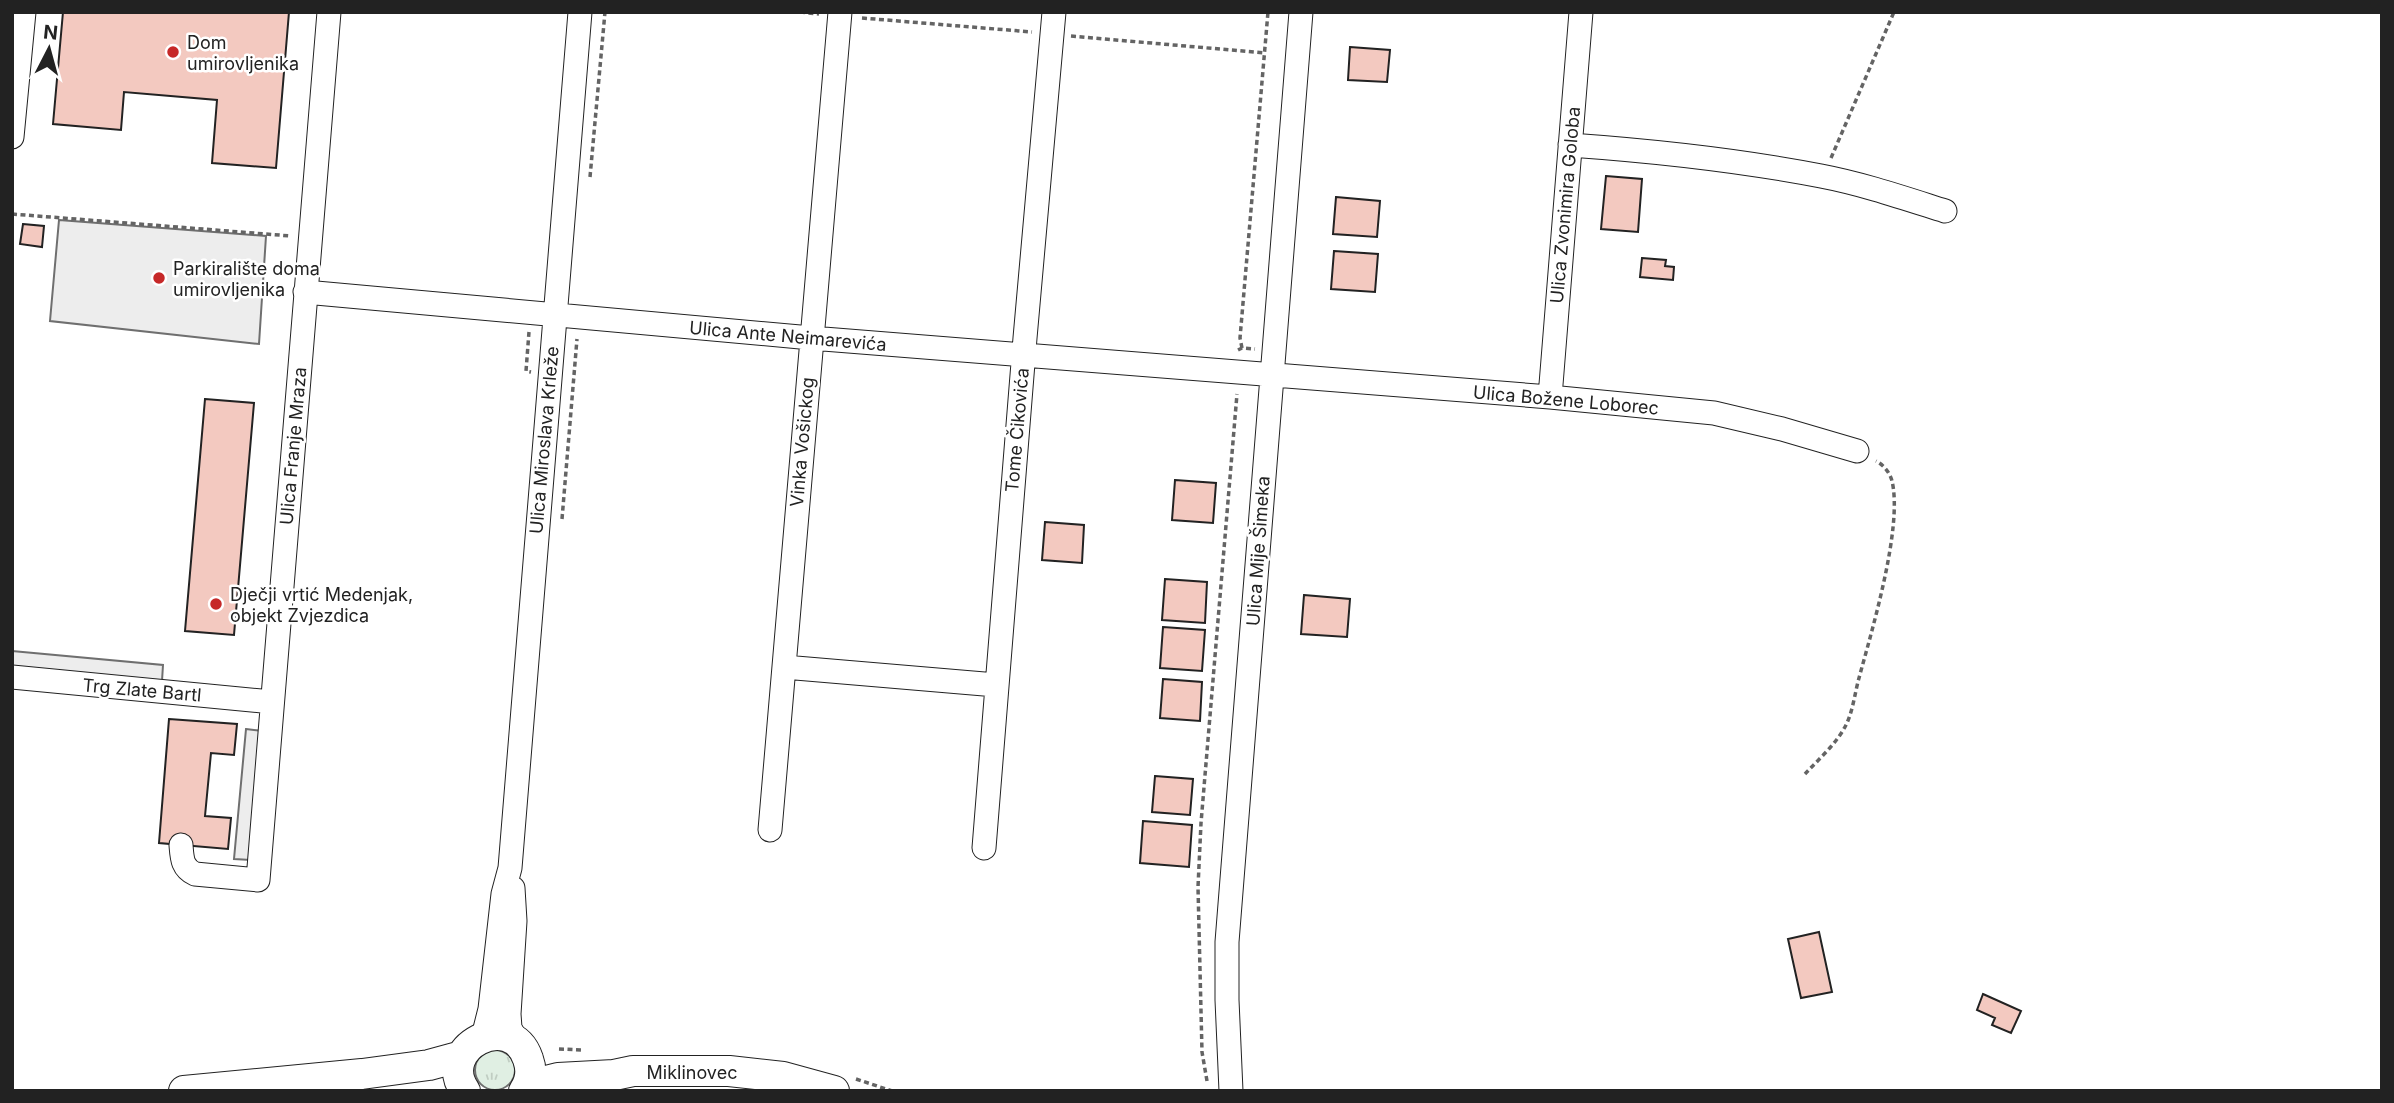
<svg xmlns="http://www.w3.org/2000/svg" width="2394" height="1103" viewBox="0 0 2394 1103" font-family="Inter,sans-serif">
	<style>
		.grass { fill: url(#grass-tufts); stroke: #6f6f6f; stroke-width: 2 }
		.parking { fill: #ededed; stroke: #6f6f6f; stroke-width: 2 }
		.building { fill: #f3c9c0; stroke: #222; stroke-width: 2 }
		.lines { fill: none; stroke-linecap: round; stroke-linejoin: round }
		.minor-casing { stroke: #222; stroke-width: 25 }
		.major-casing { stroke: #222; stroke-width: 32 }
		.path { stroke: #646464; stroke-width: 3.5; stroke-dasharray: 5 3.5; stroke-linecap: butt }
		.minor { stroke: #fff; stroke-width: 23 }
		.major { stroke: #fff; stroke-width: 30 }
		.poi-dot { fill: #c62828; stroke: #fff; stroke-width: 2.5 }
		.labels { text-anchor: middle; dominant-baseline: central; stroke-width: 5; stroke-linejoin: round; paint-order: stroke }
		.poi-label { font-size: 18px; fill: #222; stroke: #fff; text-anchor: start }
		.street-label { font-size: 18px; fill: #222; stroke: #fff }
	</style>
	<defs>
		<pattern id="grass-tufts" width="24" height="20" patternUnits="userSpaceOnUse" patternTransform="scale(1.75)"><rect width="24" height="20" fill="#e0efe3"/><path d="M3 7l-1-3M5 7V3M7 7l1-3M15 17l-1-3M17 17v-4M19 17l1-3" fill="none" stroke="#c0cdc2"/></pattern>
	</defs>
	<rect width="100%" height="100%" fill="#fff"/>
	<path class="grass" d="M475 1070a20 20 0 1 1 40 0a20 20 0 1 1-40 0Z"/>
	<path class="parking" d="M59 220 266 236 259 344 50 321Z
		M12 651 163 665 162 681 12 667Z
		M246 729 263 731 251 860 234 859Z"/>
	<path class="building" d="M63 12H289L276 168 212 163 217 100 124 92 121 130 53 124Z
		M1350 47 1390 50 1387 82 1348 80Z
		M1606 176 1642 179 1638 232 1601 229Z
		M1336 197 1380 201 1377 237 1333 234Z
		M23 224 44 226 42 247 20 244Z
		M1334 251 1378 254 1375 292 1331 289Z
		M1642 258 1666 260 1665 266 1674 267 1673 280 1640 277Z
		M205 399 254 403 234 635 185 631Z
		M1175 480 1216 483 1213 523 1172 520Z
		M1045 522 1084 525 1082 563 1042 560Z
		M1165 579 1207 582 1205 623 1162 620Z
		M1304 595 1350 599 1347 637 1301 634Z
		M1163 627 1205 630 1202 671 1160 668Z
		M1163 679 1202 682 1200 721 1160 718Z
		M169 719 237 724 234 755 211 753 205 816 231 818 228 849 159 843Z
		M1155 776 1193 779 1190 815 1152 812Z
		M1143 821 1192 825 1189 867 1140 863Z
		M1819 932 1832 992 1801 998 1788 939Z
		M1983 994 2021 1011 2011 1033 1992 1025 1995 1018 1977 1010Z"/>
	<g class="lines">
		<defs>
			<path id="minor" d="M12 137 24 12
				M1570 145C1654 151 1738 160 1821 176 1863 184 1904 198 1945 211
				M305 292 811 338 1550 397 1714 413 1782 429 1857 451
				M1550 397 1581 12
				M784 667 996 685
				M12 677 272 702
				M770 830 840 12
				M181 845C182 858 182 868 195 874L258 880 329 12
				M984 848 1025 338 1054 12
				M513 888 515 921 509 1014 510 1028 519 1045
				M483 1037 490 1009 503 894 510 868 580 12
				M1231 1091 1227 1000V942L1301 12"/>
			<path id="major" d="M184 1091 362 1074 429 1065 462 1056
				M465 1091C435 1048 511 1008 528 1059 532 1070 531 1081 524 1091
				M528 1091 546 1081 558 1078 614 1075 633 1071H729L783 1077 834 1091"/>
		</defs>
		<use href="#minor" class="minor-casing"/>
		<use href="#major" class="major-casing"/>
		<path class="path" d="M800 12 819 14
			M862 18 1032 32
			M1071 36 1265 53
			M1831 158 1894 12
			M590 177 605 12
			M12 214 291 236
			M529 332 526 371 531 372
			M1242 348 1240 338 1268 12
			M1238 350 1242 348 1255 349
			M562 519 577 339
			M1805 774C1819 759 1837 743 1846 725 1853 711 1855 692 1859 678 1872 630 1903 527 1892 481 1890 473 1884 465 1876 461
			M559 1049 582 1050
			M856 1079 892 1091
			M1207 1081 1202 1052 1198 887 1201 823 1237 394"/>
		<use href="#minor" class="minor"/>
		<use href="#major" class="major"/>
	</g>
	<g class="poi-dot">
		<circle cx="173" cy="52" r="7"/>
		<circle cx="159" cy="278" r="7"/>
		<circle cx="216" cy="604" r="7"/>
	</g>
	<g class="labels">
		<g class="poi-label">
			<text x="187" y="42">Dom<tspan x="187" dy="21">umirovljenika</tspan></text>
			<text x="173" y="268">Parkiralište doma<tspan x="173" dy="21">umirovljenika</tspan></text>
			<text x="230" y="594">Dječji vrtić Medenjak,<tspan x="230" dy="21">objekt Zvjezdica</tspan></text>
		</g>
		<g class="street-label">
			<text transform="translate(1565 205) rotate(-85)">Ulica Zvonimira Goloba</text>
			<text transform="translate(788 336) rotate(5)">Ulica Ante Neimarevića</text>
			<text transform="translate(1566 400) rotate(5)">Ulica Božene Loborec</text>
			<text transform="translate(1017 430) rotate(-85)">Tome Čikovića</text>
			<text transform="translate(544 440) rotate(-85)">Ulica Miroslava Krleže</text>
			<text transform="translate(802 442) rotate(-85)">Vinka Vošickog</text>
			<text transform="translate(293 446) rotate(-85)">Ulica Franje Mraza</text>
			<text transform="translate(1258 551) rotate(-86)">Ulica Mije Šimeka</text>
			<text transform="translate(142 690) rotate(5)">Trg Zlate Bartl</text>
			<text x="692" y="1072">Miklinovec</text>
		</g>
	</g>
	<rect width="2394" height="1103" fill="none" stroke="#222222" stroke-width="28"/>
	<g transform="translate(49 49) rotate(6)" stroke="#ffffff" stroke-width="5" paint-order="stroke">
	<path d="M0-5L12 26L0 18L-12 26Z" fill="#222222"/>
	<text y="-10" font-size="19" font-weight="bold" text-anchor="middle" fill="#222222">N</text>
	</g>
</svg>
